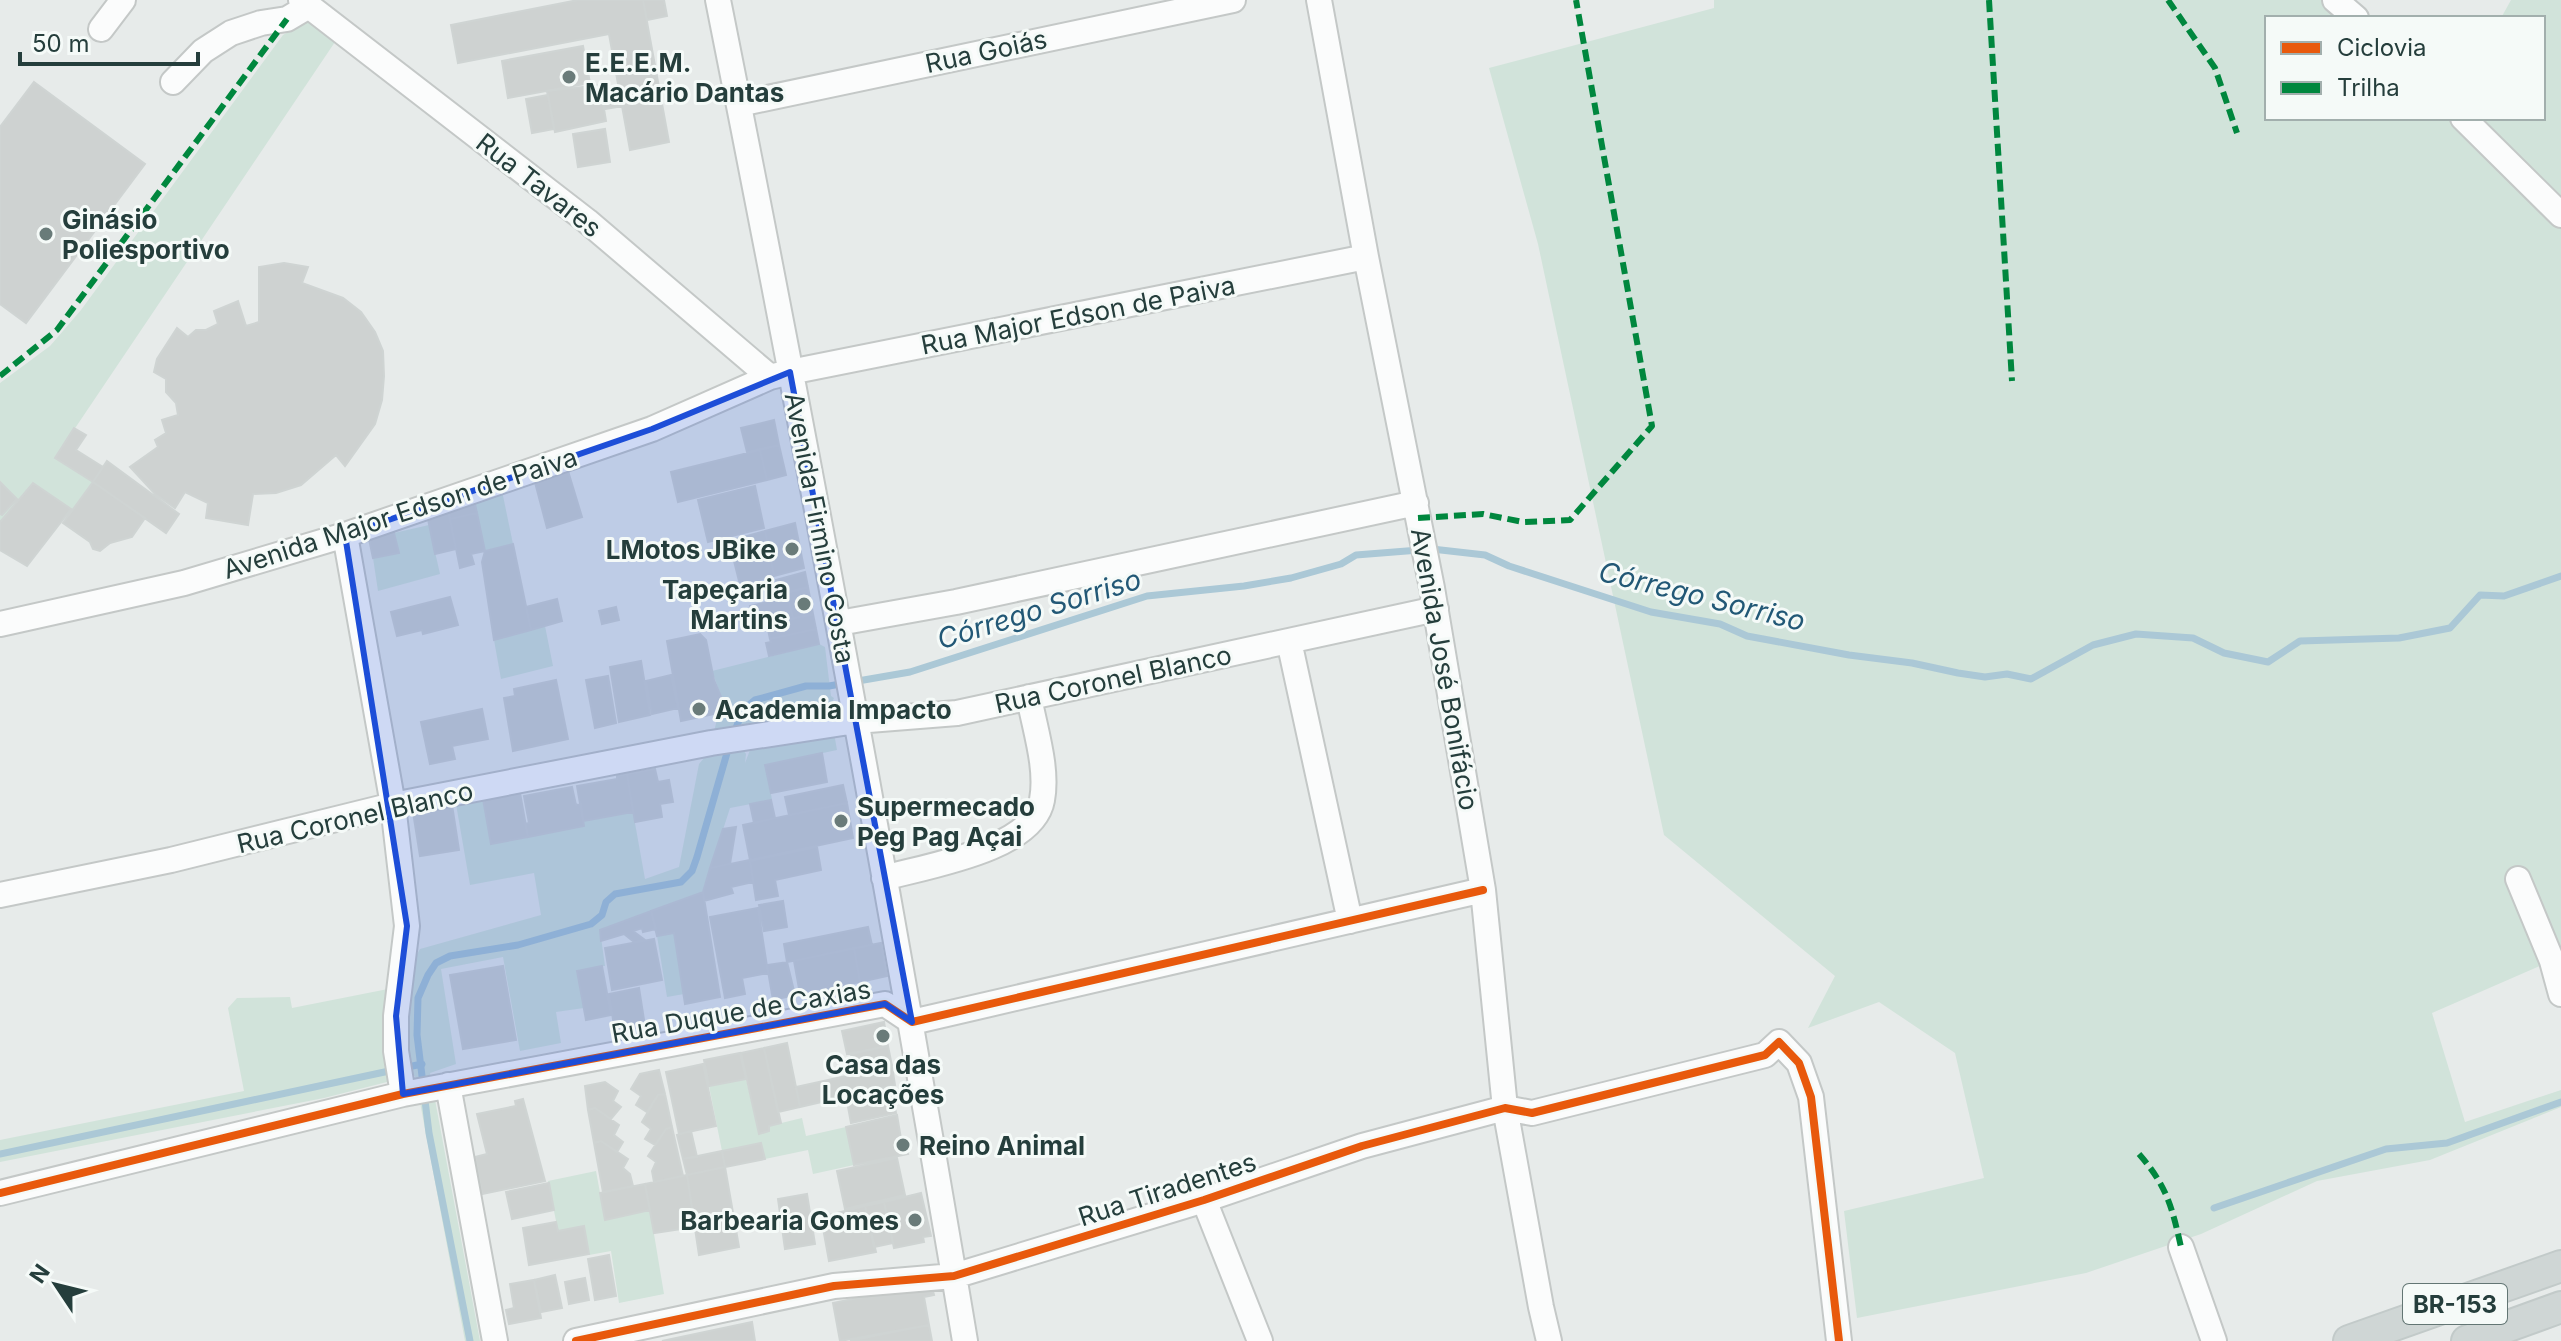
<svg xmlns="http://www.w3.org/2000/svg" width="2561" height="1341" viewBox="0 0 2561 1341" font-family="Inter,sans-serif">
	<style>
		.green { fill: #d1e3da }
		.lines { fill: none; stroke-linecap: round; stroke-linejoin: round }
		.stream { stroke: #abc8d6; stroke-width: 7 }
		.building { fill: #ced2d1; stroke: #cfd4d3; stroke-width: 2 }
		.minor-casing { stroke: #c4c8c7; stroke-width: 28 }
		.major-casing { stroke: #c2cac9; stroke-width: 34 }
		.minor { stroke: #fbfcfc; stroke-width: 24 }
		.major { stroke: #cfd6d5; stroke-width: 30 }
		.quiet { stroke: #00873e; stroke-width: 6; stroke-dasharray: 12 6; stroke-linecap: butt }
		.cycleway-casing { stroke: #f5faf8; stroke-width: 13 }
		.cycleway { stroke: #e8590c; stroke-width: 8 }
		.marked { fill: #1d4ed8; fill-opacity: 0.2; stroke: #1d4ed8; stroke-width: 6; stroke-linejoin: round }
		.poi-dot { fill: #697b79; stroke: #f5faf8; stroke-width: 3 }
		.labels { text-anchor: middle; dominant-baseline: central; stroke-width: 6; stroke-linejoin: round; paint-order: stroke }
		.shield { fill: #f5faf8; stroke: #637674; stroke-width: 2 }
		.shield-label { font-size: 24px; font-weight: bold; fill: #253e3c }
		.street-label { font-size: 26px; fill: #253e3c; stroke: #f5faf8 }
		.poi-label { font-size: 26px; font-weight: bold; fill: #253e3c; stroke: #f5faf8; text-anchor: start }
		.water-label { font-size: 28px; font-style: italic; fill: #225876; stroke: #f5faf8 }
	</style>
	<rect width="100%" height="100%" fill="#e7ebea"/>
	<path class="green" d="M1714 0H2335L2356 18H2267V118H2543V18H2501L2511 0H2561V994L2551 961 2432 1013 2465 1122 2561 1090V1107L2430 1160 2317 1181 2201 1234 2086 1273 1857 1318 1844 1211 1984 1178 1955 1053 1879 1002 1808 1028 1835 976 1664 835 1538 244 1489 68 1714 8Z
		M303 23H312L337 39 55 458 93 482 72 511 33 484 0 522V514L2 515 17 499 0 482V383L50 346 81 310 283 35Z
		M501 486 513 544 485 551 473 495Z
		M429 525 440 574 378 591 373 558 398 553 394 533Z
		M545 626 553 666 501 679 494 640Z
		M819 644 825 647 831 696 834 698 828 711 759 725 740 745 746 754 745 763 750 750 834 733 837 750 766 765 772 800 730 808 703 892 600 930 605 966H602L584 1008 556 1012 561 1043 520 1051 503 957 441 969 456 1064 430 1073 480 1341H465L415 1076 410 1074 404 1029 414 959 420 949 541 915 534 873 470 885 456 804 483 799 491 844 584 826 583 821 633 812 645 879 679 867 699 764 709 752 722 699 712 671Z
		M674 933 684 994 667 997 657 936Z
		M393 988 392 1079 387 1082 324 1098 0 1162V1140L244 1091 228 1008 237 998 290 997 292 1008Z
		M746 1079 759 1134 769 1131V1126L802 1118 806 1136 846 1127 854 1165 813 1174 808 1150 765 1159 760 1143 722 1151 709 1086Z
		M596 1171 605 1220 650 1210 664 1294 619 1303 611 1251 589 1255 584 1226 558 1231 548 1181Z"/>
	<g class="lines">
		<path class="stream" d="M0 1154 422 1064
			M2214 1208 2386 1149 2447 1143 2561 1102
			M470 1341 429 1133 417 1035 418 998 428 975 436 963 450 956 518 945 591 924 602 915 606 902 615 894 681 882 692 871 697 857 729 746 743 710 755 700 806 686H829L910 672 1147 596 1244 586 1291 578 1341 564 1356 555 1432 549 1485 555 1509 566 1651 612 1720 624 1747 636 1849 655 1912 663 1958 673 1985 677 2007 674 2031 679 2093 645 2136 634 2193 638 2224 653 2268 662 2300 641 2399 638 2450 628 2480 595 2504 596 2561 576"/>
	</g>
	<path class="building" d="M578 0H643L669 142 630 150 609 34 458 63 451 25Z
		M643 0H664L667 16 647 20Z
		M583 46 590 83 508 98 502 61Z
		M34 82 145 164 26 323 0 304V127Z
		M600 85 606 121 555 132 547 91Z
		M620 94 623 106 605 109 603 98Z
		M548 95 554 129 532 133 526 99Z
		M605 129 610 162 578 167 573 134Z
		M284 263 308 267 302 283 343 298 361 312 375 332 383 351 384 376 382 400 375 424 345 466 336 455 301 485 276 493 253 494 248 525 206 518 208 503 185 492 175 508 155 494 130 467 158 447 155 440 166 433 162 420 178 415 176 403 166 392V379L154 372 157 359 177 328 188 337 196 330H206L218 324 214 311 238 301 246 326 259 322V267Z
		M774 420 779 445 747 452 741 428Z
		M74 428 86 435 76 450 103 467 93 482 55 458Z
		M779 445 786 475 767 480 760 450Z
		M760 450 767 480 678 502 671 472Z
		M107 461 179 514 166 533 93 482Z
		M565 461 582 517 547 528 532 471Z
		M0 482 17 499 2 515 0 514Z
		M93 482 145 518 132 537 110 543 100 551 93 549 90 542 63 523Z
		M33 483 71 509 27 566 0 550V522Z
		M755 486 764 528 708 542 698 500Z
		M473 495 477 513 450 519 447 504Z
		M448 511 456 549 435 554 428 519Z
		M477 513 485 551 471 554 474 564 460 568 450 519Z
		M795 523 804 568 774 576 765 531Z
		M765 531 774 576 740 585 729 541Z
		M394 533 399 553 373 558 369 539Z
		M513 544 531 630 494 640 482 562 485 551Z
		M805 572 808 587 780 594 776 580Z
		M808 587 813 614 793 618 787 593Z
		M450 597 458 625 423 634 422 630 397 636 391 612Z
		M788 597 793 618 755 627 750 606Z
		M557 599 562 621 531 630 526 607Z
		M616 607 619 620 602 624 599 611Z
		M813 614 816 629 770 639 767 625Z
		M816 629 819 644 769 656 766 643 771 642 770 639Z
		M700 634 706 640 714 680 722 699 719 713 681 721 667 641Z
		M641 661 650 715 619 722 610 667Z
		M671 675 678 708 652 714 646 681Z
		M608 676 616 723 595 728 586 680Z
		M556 680 568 739 513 751 504 698 515 696 514 689Z
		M482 709 488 739 452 746 455 759 430 764 421 722Z
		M822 753 827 782 771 793 765 765Z
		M655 769 658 782 669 780 673 802 660 804 662 817 635 822 627 774Z
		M627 774 633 812 583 821 577 786 617 779V776Z
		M843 785 847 803 789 815 785 797Z
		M572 787 576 805 581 804 584 826 528 837 525 824 529 823 524 796Z
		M520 793 528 837 491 844 483 799Z
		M771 800 775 818 754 823 750 804Z
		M847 803 853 838 750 860 743 825Z
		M452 805 459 850 420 856 413 812Z
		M736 827 730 864 710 868 723 829Z
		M817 847 821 870 775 880 778 896 756 900 750 861Z
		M750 860 753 882 731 887 733 893 704 901 703 892 710 868Z
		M703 892 720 997 685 1004 674 933 657 936 651 911Z
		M783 901 787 927 764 931 759 905Z
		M758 908 768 973 742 978 745 994 725 998 710 917Z
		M651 911 656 929 643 932 642 928 633 931 645 940 634 942 624 934 601 941 600 930Z
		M868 927 872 945 787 962 784 944Z
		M654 939 662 980 612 990 605 948Z
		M881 943 887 976 860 982 854 948Z
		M854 948 860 982 800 994 794 961Z
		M787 962 795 995 773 1000 767 965Z
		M503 966 516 1040 463 1049 450 975Z
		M602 966 611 1015 586 1020 577 971Z
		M639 988 645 1026 615 1032 609 994Z
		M884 1022 888 1046 847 1054 842 1031Z
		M787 1043 800 1107 778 1112 764 1048Z
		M888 1046 892 1066 854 1073 851 1054Z
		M764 1048 781 1123 769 1126V1131L759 1134 741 1053Z
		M740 1053 746 1079 709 1086 704 1060Z
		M703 1064 716 1126 679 1134 666 1072Z
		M892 1066 895 1085 800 1107 796 1087Z
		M659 1070 665 1094 658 1095 647 1112 636 1105 641 1096 631 1089 640 1074Z
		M605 1082 618 1091 613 1101 621 1107 611 1119 595 1108 588 1110 585 1086Z
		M891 1086 896 1113 851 1123 846 1096Z
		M665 1094 672 1127 666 1129 655 1145 645 1139 651 1129 642 1122 658 1095Z
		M523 1099 545 1181 482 1194 475 1157 487 1154 477 1114 516 1106 515 1101Z
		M595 1108 619 1125 614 1135 623 1142 617 1152 601 1141 594 1143 588 1110Z
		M897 1115 901 1139H905L908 1154 854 1165 846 1127Z
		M672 1127 683 1176 654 1182 652 1171 656 1162 648 1156 666 1129Z
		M691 1131 697 1157 683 1159 677 1135Z
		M601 1141 628 1159 623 1168 630 1174 633 1186 603 1192 594 1143Z
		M761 1143 765 1159 725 1167 722 1151Z
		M722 1151 725 1167 687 1175 683 1159Z
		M897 1158 905 1195 845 1209 837 1171Z
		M725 1167 739 1247 699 1255 687 1175Z
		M687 1175 695 1227 654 1233 645 1184Z
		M549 1183 554 1210 512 1219 506 1192Z
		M645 1184 650 1210 605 1220 600 1193Z
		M921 1193 931 1236 923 1237 924 1242 894 1248 884 1202Z
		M807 1194 815 1244 785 1249 778 1199Z
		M884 1202 893 1243 874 1247 865 1206Z
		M865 1206 876 1252 829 1261 821 1217Z
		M556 1222 558 1231 584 1226 589 1254 529 1265 523 1228Z
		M609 1255 616 1296 595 1300 588 1259Z
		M555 1275 562 1308 541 1312 534 1280Z
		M585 1278 589 1300 569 1304 565 1282Z
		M534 1280 541 1318 509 1324 506 1310 514 1308 510 1284Z
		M931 1283 934 1295 924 1297 929 1325 840 1341 833 1303Z
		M752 1322 755 1341H662Z
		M929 1325 932 1341H850L878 1335Z"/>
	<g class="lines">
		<defs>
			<path id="minor" d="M301 0 587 221 770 377
				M718 0C807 446 890 893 965 1341
				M1319 0 1366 257 1432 588 1483 890 1505 1108 1541 1307 1549 1341
				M2335 0 2356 18
				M101 29 123 0
				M173 82 203 51 231 33 261 23 287 19 309 6
				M739 104 1233 0
				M2463 118 2561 215
				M345 535 393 805 407 926 396 1016V1051L403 1094
				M839 623 956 602 1416 503
				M0 624 184 583 345 535 652 429 770 377 790 372 1366 257
				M1289 641 1350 921
				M884 878C926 866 1033 850 1042 800 1048 768 1035 730 1029 697
				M2518 879 2552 961 2561 994
				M0 895 171 860 393 805 711 743 856 721 957 713 1436 609
				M448 1085 495 1341
				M0 1193 403 1094 885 1004 912 1022 1483 890
				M1204 1200 1260 1341
				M2181 1247 2214 1341
				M576 1341 834 1286 954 1276 1204 1200 1362 1146 1505 1108 1532 1113 1765 1055 1779 1042 1799 1063 1811 1097 1839 1341"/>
			<path id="major" d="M2349 1341 2561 1266
				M2467 1341 2561 1307"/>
		</defs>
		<use href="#minor" class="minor-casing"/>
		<use href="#major" class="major-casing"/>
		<use href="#minor" class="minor"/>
		<use href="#major" class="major"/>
		<path class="quiet" d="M1989 0 2012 381
			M2168 0 2215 68 2237 133
			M0 376 57 330 287 19
			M1418 518 1483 514 1523 522 1570 520 1652 426 1576 0
			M2139 1154C2167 1186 2172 1207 2181 1247"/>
		<defs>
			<path id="cycleway" d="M0 1193 403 1094 885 1004 912 1022 1483 890
				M576 1341 834 1286 954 1276 1204 1200 1362 1146 1505 1108 1532 1113 1765 1055 1779 1042 1799 1063 1811 1097 1839 1341"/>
		</defs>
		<use href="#cycleway" class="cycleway-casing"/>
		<use href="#cycleway" class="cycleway"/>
	</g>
	<path class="marked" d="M790 372 912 1022 885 1004 403 1094 396 1016 407 926 345 535 652 429Z"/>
	<g class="poi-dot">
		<circle cx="569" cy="77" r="8"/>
		<circle cx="46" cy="234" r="8"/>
		<circle cx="792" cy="549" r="8"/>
		<circle cx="804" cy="604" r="8"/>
		<circle cx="699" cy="709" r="8"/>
		<circle cx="841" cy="821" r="8"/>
		<circle cx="883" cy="1036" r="8"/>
		<circle cx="903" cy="1145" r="8"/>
		<circle cx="915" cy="1220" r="8"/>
	</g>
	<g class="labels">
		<rect class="shield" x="2403" y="1284" width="104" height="40" rx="6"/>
		<g class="shield-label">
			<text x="2455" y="1304">BR-153</text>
		</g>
		<g class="street-label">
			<text transform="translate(986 51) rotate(-12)">Rua Goiás</text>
			<text transform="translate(539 185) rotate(38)">Rua Tavares</text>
			<text transform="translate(1078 315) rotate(-11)">Rua Major Edson de Paiva</text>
			<text transform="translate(400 513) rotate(-18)">Avenida Major Edson de Paiva</text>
			<text transform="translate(820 528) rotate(79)">Avenida Firmino Costa</text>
			<text transform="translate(1445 669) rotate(80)">Avenida José Bonifácio</text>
			<text transform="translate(1113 679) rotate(-12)">Rua Coronel Blanco</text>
			<text transform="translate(355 817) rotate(-13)">Rua Coronel Blanco</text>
			<text transform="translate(741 1011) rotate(-10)">Rua Duque de Caxias</text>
			<text transform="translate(1167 1189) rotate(-18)">Rua Tiradentes</text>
		</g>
		<g class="poi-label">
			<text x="585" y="62">E.E.E.M.<tspan x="585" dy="30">Macário Dantas</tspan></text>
			<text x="62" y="219">Ginásio<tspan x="62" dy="30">Poliesportivo</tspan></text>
			<text x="776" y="549" text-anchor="end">LMotos JBike</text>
			<text x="788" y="589" text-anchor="end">Tapeçaria<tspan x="788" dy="30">Martins</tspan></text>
			<text x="715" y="709">Academia Impacto</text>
			<text x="857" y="806">Supermecado<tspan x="857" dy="30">Peg Pag Açai</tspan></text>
			<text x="883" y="1064" text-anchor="middle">Casa das<tspan x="883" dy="30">Locações</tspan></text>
			<text x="919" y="1145">Reino Animal</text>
			<text x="899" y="1220" text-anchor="end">Barbearia Gomes</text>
		</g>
		<g class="water-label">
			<text transform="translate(1702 596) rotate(14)">Córrego Sorriso</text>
			<text transform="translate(1039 609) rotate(-17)">Córrego Sorriso</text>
		</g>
	</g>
	<rect x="2265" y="16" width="280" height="104" fill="#f5faf8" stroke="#a2afad" stroke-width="2"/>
	<rect x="2281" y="42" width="40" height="12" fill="#e8590c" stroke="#a2afad" stroke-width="2"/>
	<text x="2337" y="56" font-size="24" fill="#253e3c">Ciclovia</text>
	<rect x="2281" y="82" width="40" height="12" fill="#00873e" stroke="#a2afad" stroke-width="2"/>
	<text x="2337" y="96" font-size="24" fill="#253e3c">Trilha</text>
	<g transform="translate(56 1285) rotate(305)" stroke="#f5faf8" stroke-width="6" paint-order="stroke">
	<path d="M0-6L14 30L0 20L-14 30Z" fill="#253e3c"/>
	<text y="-12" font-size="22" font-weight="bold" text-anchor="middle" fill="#253e3c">N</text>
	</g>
	<path d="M20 52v12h178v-12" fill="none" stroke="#253e3c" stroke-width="4"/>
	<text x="32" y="52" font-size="24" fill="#253e3c" stroke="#f5faf8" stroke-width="6" paint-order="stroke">50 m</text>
</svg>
